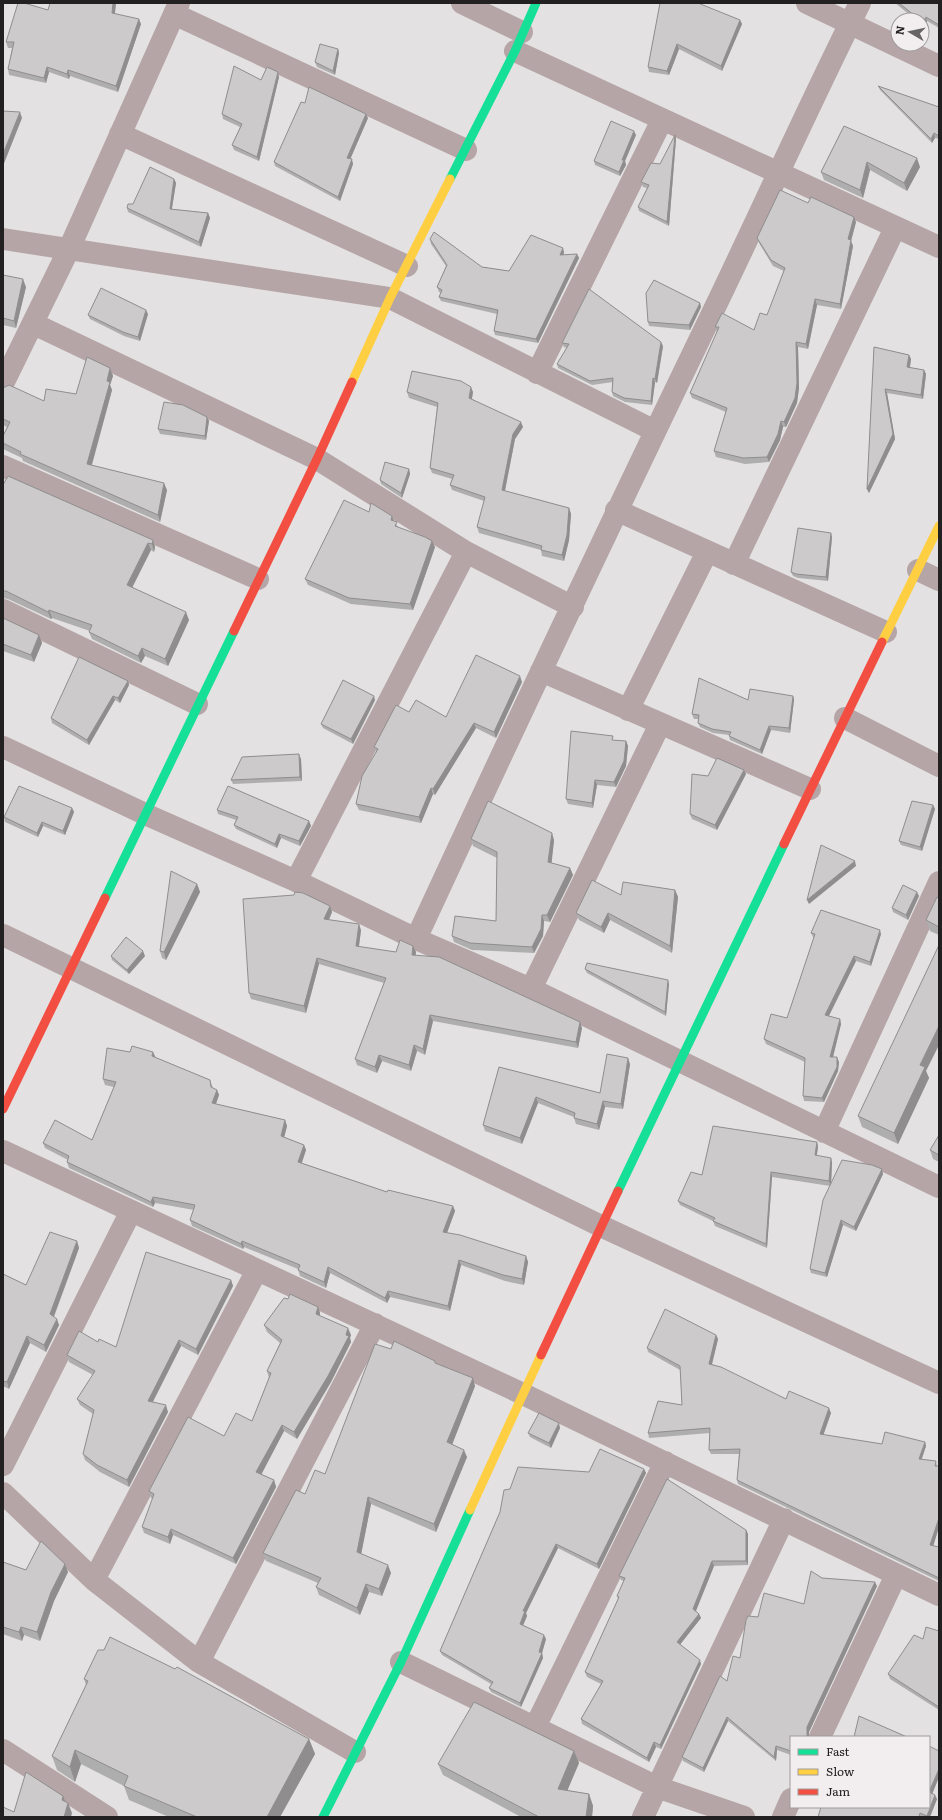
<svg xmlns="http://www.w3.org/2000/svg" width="942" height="1820" viewBox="0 0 942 1820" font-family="Literata,serif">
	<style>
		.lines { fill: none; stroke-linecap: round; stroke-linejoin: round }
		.street { stroke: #b5a5a6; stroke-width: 22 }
		.fast { stroke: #16e098; stroke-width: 9 }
		.slow { stroke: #ffcf43; stroke-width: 9 }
		.jam { stroke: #f24e42; stroke-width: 9 }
		.wall { fill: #afaeaf }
		.shaded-wall { fill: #8f8d8e }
		.building { fill: #cccacb; stroke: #8f8d8e }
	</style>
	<rect width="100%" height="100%" fill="#e4e1e2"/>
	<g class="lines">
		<path class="street" d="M462 3 522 32
			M807 3 939 66
			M174 14 466 150
			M515 51 939 247
			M120 134 407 266
			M3 239 390 298 655 431
			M34 324 317 459 466 552 573 607
			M537 373 662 120
			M3 384 69 249 179 3
			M3 466 258 579
			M616 510 886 632
			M734 564 895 228
			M918 570 939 580
			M3 610 197 704
			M541 671 810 789
			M628 710 707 552
			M845 718 939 766
			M3 747 145 814 296 881 416 939 531 989 939 1187
			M296 881 466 552
			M3 935 603 1227 939 1383
			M416 939C515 725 616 512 719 299 766 201 811 101 860 3
			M531 989 660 724
			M824 1132 939 882
			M3 1151 523 1394 939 1595
			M3 1465 131 1211
			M3 1493 94 1580 199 1662 355 1752
			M94 1580 257 1270
			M199 1662 375 1324
			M401 1662 657 1787 744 1817
			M535 1727 665 1462
			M820 1737 896 1575
			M3 1750 107 1817
			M643 1817 784 1519
			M783 1817 791 1799"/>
		<path class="fast" d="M450 179 515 51 536 3
			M105 898 234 631
			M618 1191 784 844
			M323 1817 401 1662 470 1510"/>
		<path class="slow" d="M352 382 390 298 450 179
			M882 642 939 526
			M470 1510 541 1355"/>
		<path class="jam" d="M234 631 317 459 352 382
			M784 844 882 642
			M3 1109 105 898
			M541 1355 618 1191"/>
	</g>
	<path class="wall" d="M50 3H116L115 14 141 24 118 92 70 76 69 79 49 72 46 83 9 75 8 69 12 48H8L6 42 48 10Z
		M660 3 740 20 742 24 722 71 679 49 669 75 649 72 648 67Z
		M895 3H939V28L927 21 925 27 922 25V20H916Z
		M338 49 339 53 335 75 317 67 315 62Z
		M279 77 259 161 234 150 232 145 240 127 223 119 222 114 261 80Z
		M878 86 939 107V139L935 138 932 143 880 90Z
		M305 103 368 118 350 159 353 164 340 201 275 166 274 162Z
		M844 126 920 167 907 191 870 170 863 198 824 180 821 172Z
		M636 135 625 161 626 165 620 176 595 165 594 161Z
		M676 139 669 226 639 211 638 207 647 188 643 187 641 182 660 164Z
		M174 179 176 183 172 209 208 213 210 218 201 247 128 212 127 208Z
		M808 203 856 222 851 241 853 246 841 309 817 305 808 349 798 347 799 388 797 403 786 427H783L780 440 769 462 745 464 716 457 714 451 726 412 692 398 690 393 717 332 715 327 754 330 767 315 784 271 773 266 759 243 757 238Z
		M430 239 482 267 509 271 564 252V255L577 254 579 258 538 343 495 335 494 331 497 314 441 301 439 297 441 293 439 292 437 287 446 266 431 244Z
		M3 275 26 287 16 328 3 325Z
		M700 303 701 307 690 330 649 326 648 322Z
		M148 314 140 341 124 336 90 319 88 315Z
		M562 343 663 346 657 383 655 382 652 405 625 402 613 396 612 392 613 382 592 385 558 368 557 364 567 348 564 347Z
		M874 347 909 355 911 359 910 368 924 370 926 374 923 399 887 393 895 439 869 493 867 489Z
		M110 368 113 376 110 385 112 390 92 465 167 490 160 522 23 461 22 458 3 449V436L7 427 3 425V388L44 401 76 394Z
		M407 392H473L472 399 523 427 515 439 505 491 569 508 571 514 569 540 564 561 542 556 541 550 479 533 477 527 484 501 452 490 450 485 452 479 432 473 430 468 437 407 409 398Z
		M207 417 209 421 206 440 160 434 158 429Z
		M409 469 410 474 402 498 381 484 380 480Z
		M3 485 153 540 155 547 154 552 151 550 132 587 189 620 168 666 145 656 141 663 92 639 89 632 90 631 52 618 51 619 8 599 3 598Z
		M369 512 392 516 394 521 398 527 435 547 413 610 351 604 308 585 305 579Z
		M832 537 828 581 798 578 793 576 791 572Z
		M3 618 39 635 42 643 34 662 3 651Z
		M128 681 129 685 120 703 115 700 89 745 52 723 51 718Z
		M522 682 496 738 476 728 435 795 433 794 421 823 359 810 356 804 376 752 374 747 409 712 446 717Z
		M793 696 794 700 790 733 771 730 762 754 730 740 729 735 713 733 700 727 698 723V719H694L692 714 748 700Z
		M375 700 353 744 323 728 321 724Z
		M614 740 626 741 628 746 626 766 616 787 597 785 593 808 568 804 566 799Z
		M301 759 302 781 233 784 231 780Z
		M744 770 746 774 717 830 692 819 690 814 708 776Z
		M933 805 935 809 922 851 901 845 899 841Z
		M72 808 74 812 65 835 43 826 38 837 5 822 4 817Z
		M217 810 309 821 311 826 300 846 281 838 277 848 236 829 234 825 236 820 218 814Z
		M471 839 554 840 551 863 570 868 573 875 550 922 544 921 543 936 534 953 472 950 454 942 452 936 496 921 497 858 473 846Z
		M197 884 200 892 166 960 162 958 160 951Z
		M675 890 678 897 672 953 610 920 604 933 579 920 576 913 621 895Z
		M919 896 908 920 893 912 892 908Z
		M939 898V935L930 931 926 920Z
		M330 906 332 912 329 920 361 930 359 947 396 952 413 946 416 952 415 955 582 1028 578 1048 433 1021 425 1055 417 1051 411 1071 382 1061 377 1073 357 1065 355 1059 384 983 319 964 306 1013 251 999 249 993Z
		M811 933 881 934 871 966 856 961 828 1016 840 1019 841 1024 833 1057 839 1062 838 1071 824 1102 804 1101 803 1096 805 1062 766 1044 764 1039 787 1018 814 937H813Z
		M111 956H145L129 974 112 960Z
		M585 969 669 984 666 1016 587 973Z
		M155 1058 210 1080 213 1088 217 1090 219 1095 216 1104 285 1120 287 1126 284 1137 304 1145 306 1150 302 1163 387 1192 453 1206 455 1211 447 1233 526 1256 528 1262 524 1285 505 1281 461 1265 450 1311 390 1297 387 1303 330 1273 326 1288 300 1276 298 1269 244 1247 243 1249 192 1226 190 1220 194 1210 155 1203 153 1207 69 1168 67 1162 68 1160 45 1148 43 1143 92 1140 114 1087 105 1085 103 1079Z
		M630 1064 623 1109 605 1107 599 1130 576 1124 574 1118V1117L538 1103 522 1144 485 1131 483 1125 499 1067 600 1093Z
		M926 1071 929 1078 898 1144 862 1127 858 1116Z
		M939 1135V1162L933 1159 930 1150Z
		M817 1142 818 1147 817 1155 832 1162 831 1182 883 1174 856 1231 843 1225 827 1277 811 1273 810 1269 830 1186 772 1177 767 1248 715 1226 713 1221 680 1205 678 1201 702 1175Z
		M77 1241 79 1248 54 1317 59 1325 46 1352 30 1343 9 1389 3 1386V1274L26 1285Z
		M231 1280 233 1286 198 1355 181 1346 153 1402 168 1412 129 1487 100 1472 85 1460 83 1454 93 1414 80 1405 77 1399 93 1375 69 1362 67 1355 98 1342 116 1347Z
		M318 1307 320 1313V1316L351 1335 350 1338 351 1342 331 1382 297 1439 284 1431 261 1474 274 1480 276 1487 236 1564 173 1535 170 1544 144 1533 142 1527 153 1499 151 1498 149 1491 224 1436 252 1421 269 1378 267 1371 280 1343 267 1332 264 1325Z
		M716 1335 718 1339 712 1364 786 1399 831 1413 823 1435 882 1444 925 1442 926 1446 922 1459 936 1461 937 1466H939V1527L933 1546 939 1547V1581L738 1484 737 1480 739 1454H711L709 1450 710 1433 649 1438 648 1433 682 1405 680 1370 648 1352 647 1348Z
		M391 1349 435 1361 436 1364 475 1386 452 1444 467 1457 436 1532 371 1504 361 1554 391 1573 382 1596 369 1592 360 1615 319 1595 316 1587 318 1583 266 1561 263 1553 305 1494 325 1474Z
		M560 1428 551 1448 530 1437 528 1433Z
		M644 1469 646 1473 599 1569 558 1548 526 1613 527 1616 523 1625 546 1639 542 1653 543 1658 521 1707 491 1692 489 1688 491 1684 442 1655 440 1651 500 1512 589 1472Z
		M746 1530 748 1534V1565L714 1566 696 1611 699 1614 701 1618 680 1644 701 1664 661 1749 656 1747 649 1762 582 1724 581 1719 601 1684 587 1677 585 1672 618 1599 617 1596 624 1581 621 1580 619 1576Z
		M3 1562 26 1570 68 1572 54 1601 40 1641 24 1635 22 1641 3 1634Z
		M822 1578 877 1586 809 1732V1737H791V1755L777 1750 776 1761 728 1721 704 1772 683 1761 682 1757 740 1658 758 1617 804 1604Z
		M939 1631V1710L890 1679 888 1674 923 1639Z
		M84 1679 309 1739 315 1754 280 1817H169L129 1800 124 1786 81 1764 75 1782 57 1770 52 1756 86 1685Z
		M929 1746 939 1777 932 1794 937 1799 930 1817H818Z
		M574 1751 579 1763 567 1790 589 1794 593 1806 592 1817H521L443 1775 438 1764Z"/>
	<path class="shaded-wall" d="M113 3H116L114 19 112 13Z
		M926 17 927 21 925 27 923 23Z
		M139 19 141 24 118 92 116 86Z
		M740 20 742 24 722 71 721 66Z
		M677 44 679 49 669 75 667 71Z
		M338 49 339 53 335 75 333 71Z
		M47 67 49 72 46 83 44 78Z
		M68 70 70 76 69 79 67 74Z
		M278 72 279 77 259 161 257 157Z
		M20 112 22 118 3 166V154Z
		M366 114 368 118 349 162 347 158Z
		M634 131 636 135 625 161 626 165 620 176 619 172 622 160Z
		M934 133 935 138 932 143 931 139Z
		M675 135 676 139 669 226 667 222Z
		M917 158 920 167 907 191 904 183Z
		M352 159 353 164 340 201 338 197Z
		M867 162 870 170 863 198 860 190Z
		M174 179 176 183 171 213 170 209Z
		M208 213 210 218 201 247 199 242Z
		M854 217 856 222 851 241 853 246 841 309 840 304 848 239Z
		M563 248 564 252 562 259 560 255Z
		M577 254 579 258 538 343 536 339Z
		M23 279 26 287 16 328 14 321Z
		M815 299 817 305 808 349 806 344Z
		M700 303 701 307 690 330 689 325Z
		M146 310 148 314 140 341 138 337Z
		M661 342 663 346 657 383 655 379Z
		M796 342 798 347 799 388 797 403 786 427 784 422Z
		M909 355 911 359 909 372 907 367Z
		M110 368 113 376 110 385 112 390 90 471 87 464 107 381Z
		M924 370 926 374 923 399 921 395Z
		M653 378 655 382 652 405 651 401Z
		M471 387 473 392 471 403 469 398Z
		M885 389 887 393 895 439 869 493 867 489Z
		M207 417 209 421 206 440 205 436Z
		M781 421 783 427 780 440 769 462 767 457Z
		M521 422 523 427 515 439 504 495 502 490 513 434Z
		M409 469 410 474 402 498 401 493Z
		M164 483 167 490 160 522 158 515Z
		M569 508 571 514 569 540 564 561 562 555Z
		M392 516 394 522 391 520Z
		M831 533 832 537 828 581 826 577Z
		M153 540 155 547 154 552 152 544Z
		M432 541 435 547 413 610 410 604Z
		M148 543 151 550 130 592 127 585Z
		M49 610 52 618 51 619 48 612Z
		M186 612 189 620 168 666 165 659Z
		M39 635 42 643 34 662 31 655Z
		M142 648 145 656 141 663 138 656Z
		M520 676 522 682 496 738 494 732Z
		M128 681 129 685 120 703 118 698Z
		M113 696 115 700 89 745 87 740Z
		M374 696 375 700 353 744 351 739Z
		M793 696 794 700 790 733 789 728Z
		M474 723 476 728 435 795 433 789Z
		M769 726 771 730 762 754 760 750Z
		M626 741 628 746 626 766 616 787 614 782Z
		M299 754 301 759 302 781 300 777Z
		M744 770 746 774 717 830 715 825Z
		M595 780 597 785 593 808 592 803Z
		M431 788 433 794 421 823 419 817Z
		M933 805 935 809 922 851 920 847Z
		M72 808 74 812 65 835 63 831Z
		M309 821 311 826 300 846 299 841Z
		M42 822 43 826 38 837 37 833Z
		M552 833 554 840 551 869 548 862Z
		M279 834 281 838 277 848 275 844Z
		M855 861 856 866 809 904 807 900Z
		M570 868 573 875 550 922 547 915Z
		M197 884 200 892 166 960 164 952Z
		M675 890 678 897 672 953 670 946Z
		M917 892 919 896 908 920 906 915Z
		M330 906 332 912 326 926 324 919Z
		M608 913 610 920 604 933 601 927Z
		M542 915 544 921 543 936 534 953 532 947Z
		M359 924 361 930 358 952 356 946Z
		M880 930 881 934 871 966 870 962Z
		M413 946 416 952 415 961 412 955Z
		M143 951 145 956 129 974 127 970Z
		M854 956 856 961 827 1020 825 1015Z
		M317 958 319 964 306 1013 304 1006Z
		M668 980 669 984 666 1016 665 1012Z
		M430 1015 433 1021 425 1055 423 1049Z
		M840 1019 841 1024 832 1061 830 1057Z
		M580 1022 582 1028 578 1048 576 1042Z
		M939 1026V1045L926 1071 929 1078 898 1144 894 1133 920 1065Z
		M414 1045 417 1051 411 1071 409 1065Z
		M153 1052 156 1058 152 1056Z
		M379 1055 382 1061 377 1073 375 1067Z
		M837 1057 839 1062 838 1071 824 1102 822 1098Z
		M628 1058 630 1064 623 1109 621 1104Z
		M217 1090 219 1095 214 1109 212 1103Z
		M536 1097 538 1103 522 1144 520 1138Z
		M603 1101 605 1107 599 1130 597 1124Z
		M285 1120 287 1126 283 1142 281 1136Z
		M817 1142 818 1147 816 1159 815 1155Z
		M304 1145 306 1150 300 1167 298 1162Z
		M831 1158 832 1162 831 1186 829 1181Z
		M882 1169 883 1174 856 1231 854 1227Z
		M771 1172 772 1177 767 1248 766 1244Z
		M153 1197 155 1203 153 1207 151 1202Z
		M453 1206 455 1211 445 1238 443 1232Z
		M841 1220 843 1225 827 1277 825 1273Z
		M77 1241 79 1248 52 1321 50 1314Z
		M242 1241 244 1247 243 1249 241 1244Z
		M526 1256 528 1262 524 1285 522 1279Z
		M459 1260 461 1265 450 1311 448 1306Z
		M328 1267 330 1273 326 1288 324 1282Z
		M231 1280 233 1286 198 1355 196 1349Z
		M388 1291 390 1297 387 1303 385 1298Z
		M318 1307 320 1313 318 1321 316 1314Z
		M57 1319 59 1325 46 1352 44 1345Z
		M348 1328 351 1335 350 1338 351 1342 331 1382 297 1439 294 1432 346 1335Z
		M716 1335 718 1339 711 1368 709 1364Z
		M27 1336 30 1343 9 1389 7 1382Z
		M179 1340 181 1346 150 1407 148 1401Z
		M473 1378 475 1386 450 1450 447 1442Z
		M166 1405 168 1412 129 1487 127 1480Z
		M829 1408 831 1413 822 1439 820 1434Z
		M559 1423 560 1428 551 1448 549 1443Z
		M282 1425 284 1431 259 1479 256 1472Z
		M925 1442 926 1446 920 1463 919 1459Z
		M464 1450 467 1457 436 1532 434 1524Z
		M644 1469 646 1473 599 1569 597 1564Z
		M274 1480 276 1487 236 1564 233 1558Z
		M368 1497 371 1504 360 1560 357 1552Z
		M939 1518V1527L932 1550 930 1545Z
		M171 1529 173 1535 170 1544 168 1537Z
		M746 1530 748 1534V1565L746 1561Z
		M556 1544 558 1548 526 1613 527 1616 522 1628 520 1624 523 1611Z
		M712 1561 714 1566 695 1613 693 1609Z
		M65 1564 68 1572 54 1601 40 1641 37 1632 51 1592Z
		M388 1565 391 1573 382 1596 379 1589Z
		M875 1582 877 1586 809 1732V1737H807V1727Z
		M366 1584 369 1592 360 1615 357 1608Z
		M699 1614 701 1618 679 1646 677 1642Z
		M21 1627 24 1635 22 1641 19 1632Z
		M544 1635 546 1639 542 1653 543 1658 521 1707 520 1703 539 1652Z
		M700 1660 701 1664 661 1749 660 1745Z
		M727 1717 728 1721 704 1772 703 1768Z
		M309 1739 315 1754 280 1817H267Z
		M654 1742 656 1747 649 1762 647 1758Z
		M776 1746 777 1750 776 1761 774 1757Z
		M75 1750 81 1764 75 1782 70 1767Z
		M574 1751 579 1763 563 1801 558 1789Z
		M939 1769V1777L931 1797 929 1792Z
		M589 1794 593 1806 592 1817H586Z
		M935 1795 937 1799 930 1817H928L927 1816Z
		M63 1796 67 1806 62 1800Z
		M68 1803 72 1813 71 1817H64Z"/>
	<path class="building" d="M18 3H24L48 10 50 3H113L112 13 139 19 116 86 68 70 67 74 47 67 44 78 8 69 14 42H6Z
		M660 3H698L740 20 721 66 677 44 667 71 648 67Z
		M899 3H939V25L926 17 923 23 922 22V20H920Z
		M320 44 338 49 333 71 315 62Z
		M234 66 261 80 267 67 278 72 257 157 232 145 242 124 222 114Z
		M878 86 939 107V136L934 133 931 139Z
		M309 87 366 114 347 158 352 159 338 197 274 162 301 102 305 103Z
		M3 111 20 112 3 154Z
		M611 121 634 131 622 160H624L619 172 594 161Z
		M844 126 917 158 904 183 867 162 860 190 821 172Z
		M675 135 667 222 638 207 649 185 641 182 651 163 660 164Z
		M150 167 174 179 170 209 208 213 199 242 127 208 128 204H133Z
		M780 190 808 203 811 197 854 217 848 239 851 240 840 304 815 299 806 344 796 342 797 383 795 398 784 422 781 421 778 434 767 457 743 458 714 451 727 408 690 393 719 327H715L722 313 754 330 760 313 767 315 785 268 771 260 757 238Z
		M434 232 482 267 509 271 531 235 563 248 560 255 577 254 536 339 494 331 498 310 439 297 442 290 437 287 447 265 430 239Z
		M3 275 23 279 14 321 3 318Z
		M654 280 700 303 689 325 648 322 646 293Z
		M101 288 146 310 138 337 123 332 88 315Z
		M589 289 661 342 655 379 653 378 651 401 624 398 612 392 613 378 590 381 557 364 569 344 562 343Z
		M874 347 909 355 907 367 924 370 921 395 885 389 893 434 867 489Z
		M87 357 110 368 107 381 110 382 87 464 164 483 158 515 20 454 21 452 3 443V436L10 422 3 419V388L9 385 44 401 46 389 76 394Z
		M412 371 461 381 471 387 469 398 521 422 513 434 502 490 569 508 567 535 562 555 541 550 542 546 477 527 485 497 450 485 454 475 430 468 438 403 407 392Z
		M164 402 183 405 207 417 205 436 158 429Z
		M385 462 409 469 401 493 380 480Z
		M8 476 153 540 152 544 148 543 127 585 186 612 165 659 142 648 138 656 89 632 92 625 49 610 48 612 6 591H3V485Z
		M344 500 369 512 371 503 392 516 391 520 397 522 395 526 425 537 432 541 410 604 349 598 305 579Z
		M798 528 831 533 826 577 796 574 791 572Z
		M3 618 39 635 31 655 3 644Z
		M476 655 520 676 494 732 474 723 433 789 431 788 419 817 356 804 362 776 378 749 374 747 396 705 409 712 416 700 446 717Z
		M79 657 128 681 118 698 113 696 87 740 51 718Z
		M699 678 748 700 750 689 793 696 789 728 769 726 760 750 729 736 731 732 712 729 698 723 699 715 692 714Z
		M343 680 374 696 351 739 321 724Z
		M571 731 613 736 612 740 626 741 624 761 614 782 595 780 592 803 566 799Z
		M299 754 300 777 231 780 242 757Z
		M717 758 744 770 715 825 690 814 692 774 708 776Z
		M19 786 72 808 63 831 42 822 37 833 4 817Z
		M228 786 309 821 299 841 279 834 275 844 234 825 238 817 217 810Z
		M488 801 552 833 548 862 570 868 547 915H542L541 929 532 947 470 943 452 936 455 916 496 921 497 852 471 839Z
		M912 801 933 805 920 847 899 841Z
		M821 845 855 861 807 900Z
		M171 871 197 884 164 952 160 951Z
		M592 880 621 895 623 882 675 890 670 946 608 913 601 927 576 913Z
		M903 885 917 892 906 915 892 908Z
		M295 892 303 893 330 906 324 919 359 924 356 946 396 952 400 940 413 946 412 955 439 957 580 1022 576 1042 430 1015 423 1049 414 1045 409 1065 379 1055 375 1067 355 1059 386 978 317 958 304 1006 249 993 243 899 294 895Z
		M937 897 939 898V927L926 920Z
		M821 910 880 930 870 962 854 956 825 1015 840 1019 830 1057H837V1067L822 1098 803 1096 805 1058 764 1039 771 1014 787 1018 815 934 811 933Z
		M126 937 143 951 127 970 111 956Z
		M939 945V1026L920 1065 925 1067 894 1133 858 1116Z
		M587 963 668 980 665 1012 585 969Z
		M132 1046 153 1052 152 1056 210 1080 211 1087 217 1090 212 1103 285 1120 281 1136 304 1145 298 1162 387 1192 388 1190 453 1206 443 1232 460 1235 526 1256 522 1279 503 1275 459 1260 448 1306 388 1291 385 1298 328 1267 324 1282 298 1270 300 1265 242 1241 241 1244 190 1220 195 1205 153 1197 151 1202 67 1162 69 1156 43 1143 55 1120 92 1140 116 1082 103 1079 107 1048 130 1052Z
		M607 1054 628 1058 621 1104 603 1101 597 1124 574 1118 575 1113 536 1097 520 1138 483 1125 499 1067 600 1093Z
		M713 1126 817 1142 815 1155 831 1158 829 1181 771 1172 766 1244 713 1221 715 1218 678 1201 691 1172 702 1175Z
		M939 1135V1155L930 1150Z
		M842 1160 872 1165 882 1169 854 1227 841 1220 825 1273 810 1269 823 1200Z
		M50 1232 77 1241 50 1314 57 1319 44 1345 27 1336 7 1382 3 1381V1274L26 1285Z
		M146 1252 231 1280 196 1349 179 1340 148 1401 166 1405 127 1480 97 1465 83 1454 94 1410 77 1399 95 1371 67 1355 79 1331 98 1342 99 1339 116 1347Z
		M290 1294 318 1307 316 1314 348 1328 346 1335 349 1336 328 1376 294 1432 282 1425 256 1472 274 1480 233 1558 171 1529 168 1537 142 1527 154 1494 149 1491 188 1417 224 1436 236 1413 252 1421 271 1373 267 1371 282 1340 264 1325 284 1298 288 1299Z
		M665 1309 716 1335 709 1364 721 1367 786 1399 789 1391 829 1408 820 1434 882 1444 885 1432 925 1442 919 1459 936 1461 935 1466H939V1518L930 1545 939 1547V1578L737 1480 740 1449 709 1450 710 1428 648 1433 658 1401 682 1405 680 1366 647 1348Z
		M394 1341 435 1361V1363L473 1378 447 1442 464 1450 434 1524 368 1497 357 1552 388 1565 379 1589 366 1584 357 1608 316 1587 321 1578 263 1553 296 1490 305 1494 315 1470 325 1474 375 1344 391 1349Z
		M539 1413 559 1423 549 1443 528 1433Z
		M600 1449 644 1469 597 1564 556 1544 523 1611H525L520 1624 544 1635 539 1652 542 1653 520 1703 489 1688 493 1682 440 1651 500 1512 504 1490 510 1489 518 1467 589 1472Z
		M667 1479 746 1530V1561H712L693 1609 699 1614 677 1642 700 1660 660 1745 654 1742 647 1758 581 1719 603 1681 585 1672 619 1597 617 1596 625 1578 619 1576Z
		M41 1541 65 1564 51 1592 37 1632 21 1627 19 1632 3 1627V1562L26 1570Z
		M811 1571 822 1578 875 1582 807 1727V1737H791V1751L776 1746 774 1757 727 1717 703 1768 682 1757 720 1676 727 1681 733 1656 740 1658 746 1620 748 1616 758 1617 764 1593 804 1604Z
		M926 1627 939 1631V1707L888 1674 914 1635 923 1639Z
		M110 1637 175 1669 177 1667 309 1739 267 1817H197L124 1786 128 1776 75 1750 70 1767 52 1756 88 1681 84 1679 98 1650H104Z
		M474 1702 574 1751 558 1789 589 1794 586 1817H539L438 1764Z
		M859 1716 907 1737H854Z
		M929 1746 939 1751V1769L929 1792 935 1795 927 1816 920 1813 919 1817H818L821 1807H929Z
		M26 1772 63 1796 62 1800 68 1803 64 1817H3V1807L14 1812Z"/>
	<rect width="942" height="1820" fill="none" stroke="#222020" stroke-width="8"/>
	<rect x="790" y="1736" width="140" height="72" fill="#f2eeef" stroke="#9f9c9c"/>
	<rect x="798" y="1749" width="20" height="6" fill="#16e098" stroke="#9f9c9c"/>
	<text x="826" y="1756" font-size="12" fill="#222020">Fast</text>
	<rect x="798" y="1769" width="20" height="6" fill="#ffcf43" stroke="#9f9c9c"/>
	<text x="826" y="1776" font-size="12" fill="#222020">Slow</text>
	<rect x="798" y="1789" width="20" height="6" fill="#f24e42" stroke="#9f9c9c"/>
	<text x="826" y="1796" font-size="12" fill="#222020">Jam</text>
	<g transform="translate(910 32) rotate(279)"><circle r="19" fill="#f2eeef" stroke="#9f9c9c"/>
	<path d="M0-3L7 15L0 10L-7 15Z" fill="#666464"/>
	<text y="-6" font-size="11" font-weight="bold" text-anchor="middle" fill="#222020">N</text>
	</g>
</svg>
